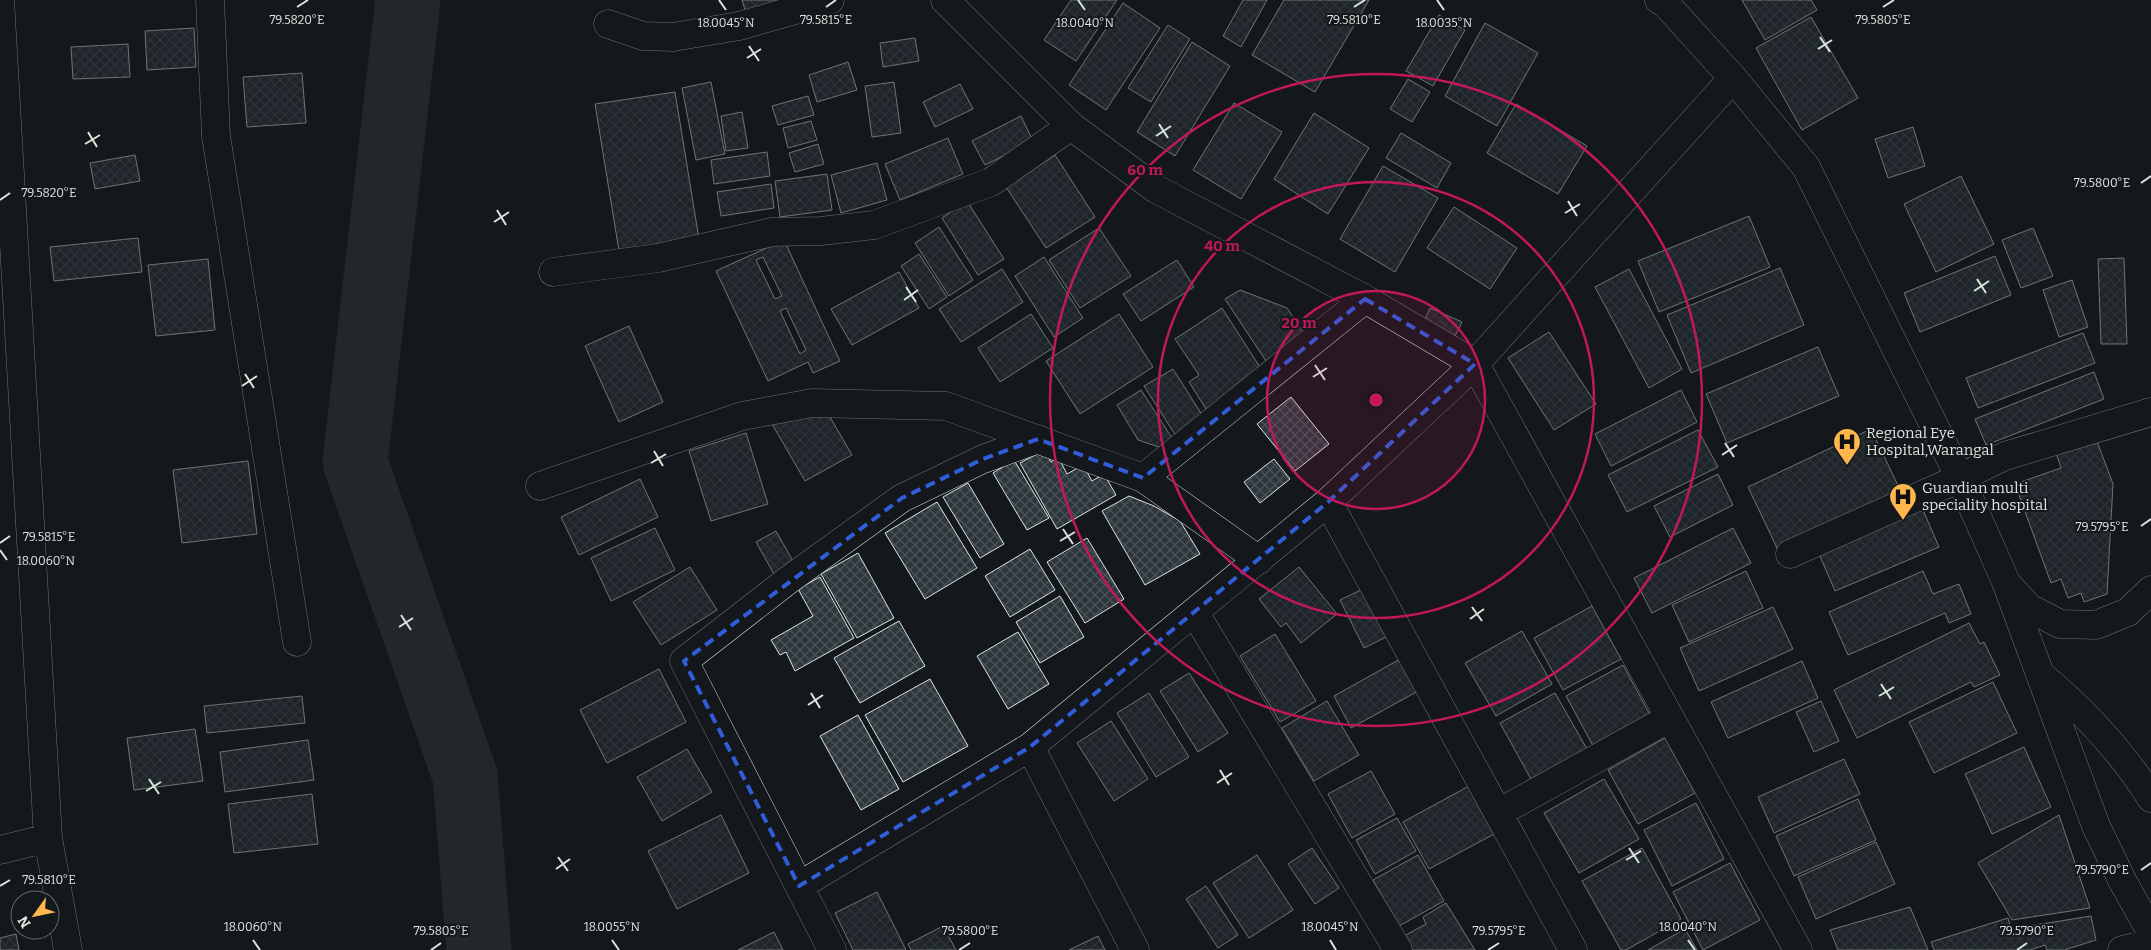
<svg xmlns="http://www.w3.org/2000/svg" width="2151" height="950" viewBox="0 0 2151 950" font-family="Bitter,serif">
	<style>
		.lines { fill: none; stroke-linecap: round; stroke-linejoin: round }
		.river { stroke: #363b3e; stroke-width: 65 }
		.building { fill: url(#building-cross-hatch); stroke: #d8e6dc; fill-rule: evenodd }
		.minor-casing { stroke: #d8e6dc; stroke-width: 29 }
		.minor { stroke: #14181c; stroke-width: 28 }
		.marked { fill: none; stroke: #305dd8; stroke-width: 4; stroke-dasharray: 10 6; stroke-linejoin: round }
		.ticks { fill: none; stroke: #d8e6dc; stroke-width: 2 }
		.ring { fill: none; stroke: #c2185b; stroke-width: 2.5 }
		.labels { text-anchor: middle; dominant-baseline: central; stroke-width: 4; stroke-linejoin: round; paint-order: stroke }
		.poi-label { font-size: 15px; fill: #d8e6dc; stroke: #14181c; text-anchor: start }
		.ticks-label { font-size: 12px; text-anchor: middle; fill: #d8e6dc; stroke: #14181c; stroke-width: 4; stroke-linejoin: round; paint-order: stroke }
		.centre { fill: #c2185b; stroke: #14181c; stroke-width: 2.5 }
		.ring-label { font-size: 15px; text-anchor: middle; font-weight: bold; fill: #c2185b; stroke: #14181c; stroke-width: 4; stroke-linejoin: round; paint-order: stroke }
	</style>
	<defs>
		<pattern id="building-cross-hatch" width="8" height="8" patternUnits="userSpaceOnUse" patternTransform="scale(1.25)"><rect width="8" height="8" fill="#2c363c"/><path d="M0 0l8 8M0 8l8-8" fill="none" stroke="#4a5358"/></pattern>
	</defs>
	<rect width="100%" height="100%" fill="#14181c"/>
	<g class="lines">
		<path class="river" d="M408 0 355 462 465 776 479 950"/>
	</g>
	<path class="building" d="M742 0H800L749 23Z
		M1071 0H1117L1076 61 1044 40Z
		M1243 0H1267L1241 47 1223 36Z
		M1284 0H1369L1315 92 1252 55Z
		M1742 0H1811L1817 10 1765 40Z
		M1123 3 1160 28 1106 110 1069 85Z
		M1439 15 1465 30 1433 86 1406 71Z
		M1811 17 1858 98 1802 130 1756 48Z
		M1485 23 1538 53 1497 126 1445 96Z
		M1168 25 1190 39 1151 102 1128 88Z
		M194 28 196 67 147 70 145 31Z
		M915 38 919 61 883 67 880 43Z
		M1192 42 1230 66 1175 156 1137 132Z
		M128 44 130 77 73 79 71 47Z
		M848 62 857 90 817 102 809 75Z
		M302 73 306 123 247 127 243 77Z
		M1408 79 1430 92 1412 122 1390 109Z
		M711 82 725 154 696 160 682 88Z
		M894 82 901 133 872 137 865 86Z
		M960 84 973 109 935 127 923 102Z
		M675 92 699 239 619 251 595 104Z
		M808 96 814 115 778 125 772 106Z
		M1234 103 1282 132 1241 199 1193 170Z
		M1516 104 1587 146 1558 194 1487 153Z
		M742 112 748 148 726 151 721 116Z
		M1314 113 1369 148 1328 214 1274 179Z
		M1021 116 1033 141 985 165 972 141Z
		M811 121 817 140 788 148 783 128Z
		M1913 127 1925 166 1888 178 1875 139Z
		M1401 133 1451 163 1437 188 1386 158Z
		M948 138 963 174 900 200 885 164Z
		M818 144 824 164 795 172 789 153Z
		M767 152 770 176 714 184 711 160Z
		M135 155 140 181 95 189 90 163Z
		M1055 155 1095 217 1046 248 1006 187Z
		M877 163 887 200 841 213 831 175Z
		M1383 166 1438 198 1395 272 1340 239Z
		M827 174 832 210 780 217 775 181Z
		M1961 176 1994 244 1936 272 1904 204Z
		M771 184 774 208 721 216 717 192Z
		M967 201 1004 259 978 275 942 218Z
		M1454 207 1517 248 1490 289 1427 248Z
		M1749 216 1770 267 1659 312 1638 261Z
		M939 227 973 280 949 296 915 243Z
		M1099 228 1131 276 1080 308 1049 260Z
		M2033 228 2053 276 2021 288 2002 240Z
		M138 238 142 272 54 281 50 247Z
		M784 240 840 361 813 373 808 362 768 381 716 271ZM763 257 782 296 775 299 756 260ZM786 308 806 350 800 354 780 311Z
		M919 254 947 297 929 309 901 266Z
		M1995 256 2011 295 1920 332 1904 293Z
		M1044 257 1083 318 1054 337 1015 276Z
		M2124 258 2127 344H2101L2098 259Z
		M208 259 215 330 156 336 148 265Z
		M1177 260 1194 287 1141 321 1123 294Z
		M1780 268 1804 325 1691 373 1667 315Z
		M1002 269 1023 302 961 342 939 309Z
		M1629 269 1682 369 1649 388 1595 287Z
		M899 272 919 308 852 345 831 309Z
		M2072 280 2088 327 2059 337 2043 290Z
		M1240 290 1287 308 1307 338 1268 364 1225 299Z
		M1222 308 1263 372 1206 409 1189 382 1199 375 1175 339Z
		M1430 308 1462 322 1453 340 1422 327Z
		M1031 314 1053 348 1000 382 978 348Z
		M1119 314 1153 367 1080 414 1046 361Z
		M629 326 663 402 619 422 585 346Z
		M1549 332 1596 404 1554 430 1508 358Z
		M2083 333 2095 363 1978 408 1966 378Z
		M1818 347 1839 396 1727 443 1706 394Z
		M1173 369 1204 418 1176 436 1144 386Z
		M2094 372 2104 399 1986 445 1975 419Z
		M1141 390 1172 438 1159 447 1138 440 1117 405Z
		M1681 390 1697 422 1611 466 1595 434Z
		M1291 397 1329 444 1295 471 1257 424Z
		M823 405 852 455 805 481 772 424Z
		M1871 429 1901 492 1778 550 1748 487Z
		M1698 430 1718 467 1627 512 1608 475Z
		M746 433 768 504 711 521 689 451Z
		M2095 436 2113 484 2107 594 2084 602 2081 593 2068 598 2061 579 2051 583 2015 484 2061 468 2055 450Z
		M1044 450 1051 462 1058 457 1067 474 1083 465 1092 481 1104 474 1116 495 1057 529 1020 463Z
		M1274 459 1290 479 1260 503 1244 482Z
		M1014 460 1049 518 1027 530 993 473Z
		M248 461 257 534 182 543 173 470Z
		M1718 474 1733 505 1670 537 1654 506Z
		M640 479 658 517 579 555 561 517Z
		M968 483 1004 544 980 558 943 497Z
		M1129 496 1154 506 1180 521 1200 554 1145 585 1102 511Z
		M937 502 977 568 925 599 885 533Z
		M1920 503 1939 547 1835 591 1816 547Z
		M655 528 675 570 611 601 591 558Z
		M1733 528 1751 563 1652 613 1634 578Z
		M776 531 794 563 774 574 756 542Z
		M1087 538 1124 599 1085 623 1047 562Z
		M1030 549 1055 590 1010 617 985 576Z
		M858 553 894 618 857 638 821 574Z
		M690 567 717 610 661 645 633 602Z
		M1299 567 1337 614 1301 643 1286 623 1281 627 1259 599Z
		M1746 571 1763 608 1689 642 1672 605Z
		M1923 571 1933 594 1959 584 1971 614 1949 623 1945 613 1848 655 1829 612Z
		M820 577 854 638 795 671 786 652 780 655 771 640 813 616 798 589Z
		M1367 587 1390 635 1364 648 1340 600Z
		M1060 596 1084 637 1040 663 1016 622Z
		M1592 606 1621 659 1563 690 1534 638Z
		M1773 607 1793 649 1699 691 1680 648Z
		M899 621 925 666 860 703 834 658Z
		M1969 623 1980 644 1984 642 2000 675 1974 687 1971 682 1857 738 1834 690Z
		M1522 631 1552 684 1496 716 1465 663Z
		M1018 632 1049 684 1008 709 977 656Z
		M1275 634 1316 701 1280 722 1240 656Z
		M1402 658 1420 690 1351 728 1334 696Z
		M1802 661 1818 698 1728 738 1711 702Z
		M1623 665 1654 722 1597 753 1566 696Z
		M659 669 686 722 607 763 580 710Z
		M1189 673 1228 733 1198 752 1160 691Z
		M930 679 968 746 903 782 865 715Z
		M1993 682 2017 733 1934 773 1909 722Z
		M1149 693 1189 757 1156 777 1117 713Z
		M1555 693 1587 749 1532 781 1500 723Z
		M302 696 305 723 207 733 204 706Z
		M1327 701 1359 755 1314 781 1282 728Z
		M1821 701 1839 741 1814 752 1796 712Z
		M858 715 899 789 861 810 820 736Z
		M1111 721 1148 779 1114 801 1077 743Z
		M195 729 203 781 134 790 127 738Z
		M1665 738 1695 793 1638 824 1608 770Z
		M308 740 314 780 225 792 220 752Z
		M2024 747 2051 807 1992 834 1965 774Z
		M687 749 712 792 662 821 637 777Z
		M1844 759 1860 794 1774 833 1758 797Z
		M1371 771 1395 814 1352 838 1328 794Z
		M1604 779 1639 839 1579 873 1544 813Z
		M1469 786 1496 833 1429 869 1403 822Z
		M312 794 318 844 234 853 228 804Z
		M1858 799 1876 840 1794 876 1776 836Z
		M1696 803 1724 859 1672 886 1644 830Z
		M721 815 749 873 677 909 648 851Z
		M2059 815 2090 908 2012 920 1978 863Z
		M1397 818 1416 851 1375 874 1356 840Z
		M1876 842 1895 884 1816 919 1798 877Z
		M1312 848 1339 888 1315 904 1288 864Z
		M1642 848 1681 919 1626 950H1621L1582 881Z
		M1257 855 1293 910 1249 938 1213 883Z
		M1418 855 1444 901 1399 926 1373 880Z
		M1730 863 1760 920 1703 950 1673 892Z
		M1206 886 1238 935 1218 948 1186 899Z
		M877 892 906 950H853L835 913Z
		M1446 903 1475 950H1412L1404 936 1426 924 1423 917Z
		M1910 907 1928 950H1838L1830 930Z
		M2091 916 2096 940 2064 950H2047L2045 945 2030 950H1934L1931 942 2008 918 2011 929Z
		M943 926 956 950H911L908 944Z
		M1685 929 1697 950H1648Z
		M774 932 783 950H738Z
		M16 934 19 950H0V938Z
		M1098 936 1105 950H1069Z"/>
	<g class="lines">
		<defs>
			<path id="minor" d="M210 0 216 136 297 642
				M945 0 1071 126 1156 189 1365 299 1475 364 1798 950
				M1659 0 1665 3 1733 78 1806 167 1960 478 2006 582 2096 826 2123 882 2151 932
				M608 24 643 36 673 37 739 26 830 0
				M553 272 658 258 772 232 821 231 874 225 991 182 1071 126
				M1143 478 1365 299
				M540 486 742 416 812 403 946 406 1143 478 1259 560
				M1328 502 1573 950
				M1790 554 1960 478 2005 456 2151 412
				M2010 587 2029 608 2060 624 2096 625 2128 612 2151 590
				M1195 613 1398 950
				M2042 676C2085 712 2121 750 2151 798
				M1030 747 1135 950
				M1498 813 1670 718
				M48 838 68 950
				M0 850 48 838 0 0
				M799 886 1030 747 1328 502 1475 364 1733 78
				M832 950 684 661 787 581 902 498 983 459 1038 439
				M2122 950 2151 943"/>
		</defs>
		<use href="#minor" class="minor-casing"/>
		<use href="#minor" class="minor"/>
	</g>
	<path d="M0 0H2151V950H0ZM1365 299 1475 364 1328 502 1030 747 799 886 684 661 902 498 983 459 1038 439 1143 478Z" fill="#14181c" fill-opacity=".55" fill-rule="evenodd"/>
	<path class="marked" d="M1365 299 1475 364 1328 502 1030 747 799 886 684 661 902 498 983 459 1038 439 1143 478Z"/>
	<path class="ticks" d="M719 0 726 10M1078 0 1085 10M1437 0 1444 10M297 7 308 0M826 7 836 0M1354 7 1365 0M1883 7 1894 0M1820 37 1830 52M749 46 759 61M1818 49 1832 40M747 58 761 49M1159 124 1168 138M88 132 97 147M1156 136 1171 126M85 144 100 135M2141 183 2151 176M0 200 10 193M1568 201 1577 216M497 210 506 225M1565 213 1580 204M494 222 509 212M1977 279 1986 293M906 287 916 302M1974 291 1989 281M904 300 918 290M1315 365 1325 380M245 374 254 388M1313 377 1327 368M242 386 257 376M1725 443 1734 457M654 451 663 466M1722 455 1737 445M651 463 666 454M2141 526 2151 519M1063 529 1073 544M1060 541 1075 532M0 543 10 536M0 550 7 560M1472 607 1482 621M401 615 411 630M1470 619 1484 609M399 627 413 618M1881 684 1891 699M811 693 820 708M1879 696 1894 687M808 705 823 695M1220 770 1229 785M149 779 159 794M1217 783 1232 773M146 791 161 782M1629 848 1639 863M558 857 568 871M1626 860 1641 851M556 869 570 859M2141 870 2151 863M0 886 10 880M253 940 260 950M612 940 619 950M1330 940 1336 950M1688 940 1695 950M431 950 441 943M959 950 970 943M1488 950 1499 943M2017 950 2027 943"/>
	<circle cx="1376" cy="400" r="109" fill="#c2185b" fill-opacity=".12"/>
	<g class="ring">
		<circle cx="1376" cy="400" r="109"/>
		<circle cx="1376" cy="400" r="218"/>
		<circle cx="1376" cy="400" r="326"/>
	</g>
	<defs>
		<symbol id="hospital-pin" viewBox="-11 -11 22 30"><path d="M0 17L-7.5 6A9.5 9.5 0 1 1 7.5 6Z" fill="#ffb74d" stroke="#14181c"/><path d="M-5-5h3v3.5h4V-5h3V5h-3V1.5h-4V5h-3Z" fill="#111"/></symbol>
	</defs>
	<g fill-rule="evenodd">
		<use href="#hospital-pin" x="1831" y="426" width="32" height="43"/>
		<use href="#hospital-pin" x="1887" y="481" width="32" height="43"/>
	</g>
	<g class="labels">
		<g class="poi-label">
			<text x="1866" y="433">Regional Eye<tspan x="1866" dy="17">Hospital,Warangal</tspan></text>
			<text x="1922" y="488">Guardian multi<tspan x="1922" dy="17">speciality hospital</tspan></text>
		</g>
	</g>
	<g class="ticks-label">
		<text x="297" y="24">79.5820°E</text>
		<text x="826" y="24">79.5815°E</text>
		<text x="1354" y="24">79.5810°E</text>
		<text x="1883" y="24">79.5805°E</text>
		<text x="726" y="27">18.0045°N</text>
		<text x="1085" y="27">18.0040°N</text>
		<text x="1444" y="27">18.0035°N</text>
		<text x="2102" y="187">79.5800°E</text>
		<text x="49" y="197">79.5820°E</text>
		<text x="2102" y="531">79.5795°E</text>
		<text x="49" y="541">79.5815°E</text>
		<text x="46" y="565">18.0060°N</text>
		<text x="2102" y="874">79.5790°E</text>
		<text x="49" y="884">79.5810°E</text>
		<text x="253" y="931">18.0060°N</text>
		<text x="612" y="931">18.0055°N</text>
		<text x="1330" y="931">18.0045°N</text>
		<text x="1688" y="931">18.0040°N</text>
		<text x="441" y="935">79.5805°E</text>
		<text x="970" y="935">79.5800°E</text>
		<text x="1499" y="935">79.5795°E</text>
		<text x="2027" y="935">79.5790°E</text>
	</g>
	<circle cx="1376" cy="400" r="8" class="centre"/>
	<g class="ring-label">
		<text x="1145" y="175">60 m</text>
		<text x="1222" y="251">40 m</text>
		<text x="1299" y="328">20 m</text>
	</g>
	<g transform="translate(35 915) rotate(237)"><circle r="24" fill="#14181c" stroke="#626a69"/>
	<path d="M0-4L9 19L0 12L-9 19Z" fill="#ffb74d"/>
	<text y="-8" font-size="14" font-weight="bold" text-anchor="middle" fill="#d8e6dc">N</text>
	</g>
</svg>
